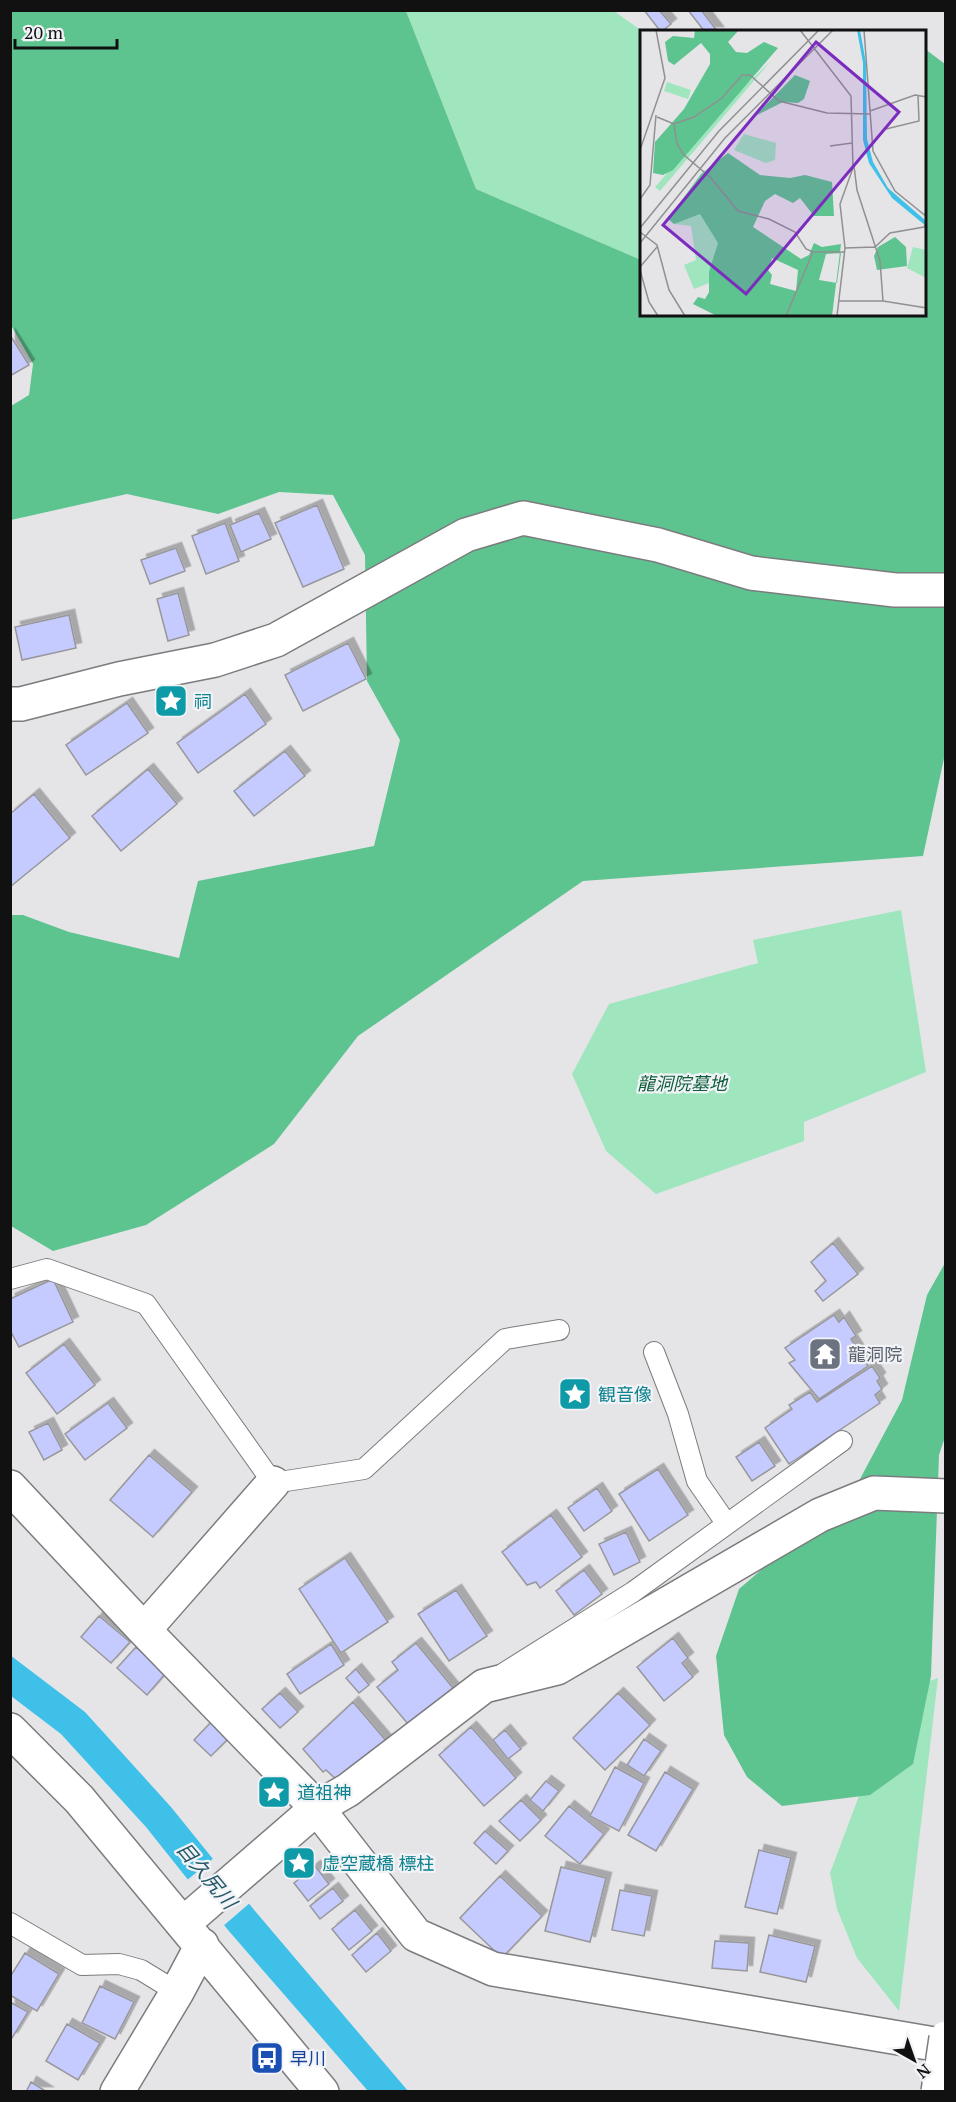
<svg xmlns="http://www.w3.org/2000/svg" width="956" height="2102" viewBox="0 0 956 2102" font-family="'PT Serif','Noto Sans JP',serif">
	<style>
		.green { fill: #9fe5be }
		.forest { fill: #5dc38f }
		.water { fill: #3fc0e8 }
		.pier { fill: #e5e5e8 }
		.building { fill: #c5caff; stroke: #98989b; stroke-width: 1.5; filter: url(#shadow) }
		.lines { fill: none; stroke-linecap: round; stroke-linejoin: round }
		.lane-casing { stroke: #7c7c7f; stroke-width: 22 }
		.street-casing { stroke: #7c7c7f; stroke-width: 36 }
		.secondary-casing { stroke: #7c7c7f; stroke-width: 36 }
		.lane { stroke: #fff; stroke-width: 20 }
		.street { stroke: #fff; stroke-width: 33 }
		.secondary { stroke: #fff; stroke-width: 33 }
		.highway-bridge-casing { stroke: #7c7c7f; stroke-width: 36; stroke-linecap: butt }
		.highway-bridge { stroke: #fff; stroke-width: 33 }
		.labels { text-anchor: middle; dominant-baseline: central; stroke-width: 4.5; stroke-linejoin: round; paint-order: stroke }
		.culture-label { font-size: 18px; fill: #0d838f; stroke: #f2f3f6; text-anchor: start }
		.park-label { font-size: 18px; font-style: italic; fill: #0d5d3b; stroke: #f2f3f6 }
		.worship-label { font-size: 18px; fill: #5b616d; stroke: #f2f3f6; text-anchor: start }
		.transit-label { font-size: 18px; fill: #164399; stroke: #f2f3f6; text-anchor: start }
		.water-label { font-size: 20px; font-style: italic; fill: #25596a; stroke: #f2f3f6 }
		.inset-road { fill: none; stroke: #909092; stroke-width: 1.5 }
		.view { fill: #7b2cbf; fill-opacity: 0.15; stroke: #7b2cbf; stroke-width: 3 }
		.inset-edge { fill: none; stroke: #111112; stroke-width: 3 }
	</style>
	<defs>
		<filter id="shadow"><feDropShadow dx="5.5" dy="-5.5" stdDeviation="0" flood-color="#0004"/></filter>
	</defs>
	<rect width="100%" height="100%" fill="#e5e5e8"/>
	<path class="green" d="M406 11H614L642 31 641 260 476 189Z
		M901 910 926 1072 804 1122V1141L656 1194 606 1151 572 1074 609 1004 758 963 753 940Z
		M938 1678 899 2011 857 1958 837 1909 830 1873 880 1740 902 1691Z"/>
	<path class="forest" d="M11 11H406L476 189 641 260V315H924L925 49 945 64 946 749 923 856 583 881 358 1036 274 1144 146 1225 53 1251 11 1226V915H23L69 932 179 958 198 881 374 846 400 740 367 681 365 555 333 495 279 492 218 514 127 494 11 520V406L29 395 33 364 11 325Z
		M945 1263 946 1434 939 1455 931 1676 913 1764 870 1795 782 1806 747 1777 724 1735 716 1656 739 1589 788 1547 843 1511 902 1400 927 1295Z"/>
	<path class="water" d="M10 1655 85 1712 171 1807 255 1911 408 2091H368L228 1930 146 1827 61 1734 11 1696Z"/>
	<path class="pier" d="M215 1857 251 1902 222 1927 186 1881Z"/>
	<path class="building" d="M644 10H659L671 24 661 32Z
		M688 10H701L718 32H705Z
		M10 335 29 365 10 376Z
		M317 505 344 569 303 587 275 523Z
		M259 513 271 539 241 552 230 525Z
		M225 523 239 561 206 574 192 536Z
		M176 548 185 571 150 584 141 560Z
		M178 593 189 635 168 641 157 599Z
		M69 615 76 648 22 660 15 627Z
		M348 643 366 679 303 711 285 675Z
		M245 694 266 724 198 773 177 743Z
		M127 703 148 733 86 775 66 745Z
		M285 751 305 776 254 816 234 791Z
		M148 769 177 804 121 851 92 816Z
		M34 794 70 838 10 887V814Z
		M833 1243 858 1274 823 1301 815 1291 826 1281 811 1262Z
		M53 1279 73 1322 19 1347 10 1330V1299Z
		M834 1315 839 1322 844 1317 856 1336 851 1339 868 1366 819 1399 789 1363 795 1360 785 1348Z
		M64 1344 95 1385 57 1414 26 1373Z
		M872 1366 880 1378 877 1381 882 1389 875 1395 880 1403 789 1464 765 1428 792 1409 789 1405 810 1392 817 1402Z
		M108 1403 127 1428 85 1460 65 1434Z
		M48 1423 62 1450 44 1460 29 1432Z
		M759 1442 775 1466 752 1481 736 1457Z
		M149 1455 192 1492 153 1537 110 1500Z
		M658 1469 688 1515 649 1541 619 1494Z
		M597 1488 612 1511 584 1531 568 1508Z
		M551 1515 582 1557 540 1588 536 1582 527 1585 502 1552Z
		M626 1532 640 1562 614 1575 599 1544Z
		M345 1558 388 1622 341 1653 299 1589Z
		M584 1570 602 1594 574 1615 556 1591Z
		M456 1590 487 1636 449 1661 418 1614Z
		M99 1616 130 1642 111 1663 81 1637Z
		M673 1638 688 1658 682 1663 693 1677 664 1701 637 1667Z
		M416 1643 453 1688 408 1724 377 1687 398 1670 392 1662Z
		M331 1644 344 1665 300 1694 287 1674Z
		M136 1647 165 1674 147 1695 117 1668Z
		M356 1669 369 1685 359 1693 346 1678Z
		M280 1693 298 1712 280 1728 262 1709Z
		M618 1693 650 1725 605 1770 573 1738Z
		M353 1702 388 1743 339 1782 326 1770 323 1772 303 1749Z
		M215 1718 232 1735 211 1756 194 1740Z
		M471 1727 516 1778 484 1806 439 1755Z
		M505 1730 521 1749 508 1759 493 1740Z
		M644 1739 661 1751 644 1776 627 1765Z
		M615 1767 644 1783 619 1831 590 1816Z
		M665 1772 693 1789 656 1851 628 1835Z
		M546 1781 559 1791 543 1811 530 1800Z
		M521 1800 541 1820 520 1841 499 1821Z
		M569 1806 604 1834 580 1864 545 1836Z
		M485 1831 508 1851 496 1864 474 1843Z
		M759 1850 791 1858 777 1914 745 1907Z
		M315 1866 329 1884 308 1901 294 1883Z
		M561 1867 606 1878 590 1942 545 1931Z
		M500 1876 542 1916 502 1958 460 1918Z
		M333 1888 343 1901 320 1919 310 1906Z
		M620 1890 652 1896 644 1936 612 1930Z
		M355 1910 372 1931 349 1950 332 1929Z
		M377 1933 391 1951 366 1972 352 1955Z
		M769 1935 815 1946 806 1982 760 1972Z
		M715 1941 749 1943 747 1971 712 1968Z
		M25 1953 59 1974 37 2011 10 1995V1977Z
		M100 1986 134 2002 115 2039 82 2023Z
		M10 2002 28 2012 12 2038 10 2037Z
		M67 2024 100 2043 78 2080 46 2061Z
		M31 2082 47 2092H26Z"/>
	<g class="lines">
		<defs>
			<path id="lane" d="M10 1279 47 1269 146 1304 273 1483 364 1469 505 1339 559 1330
				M654 1352 678 1414 697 1481 726 1523
				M504 1673 633 1592 842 1441
				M10 1923 82 1965 119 1964 141 1970 177 1992"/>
			<path id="street" d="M10 704H21L119 679 215 660 276 640 466 535 523 518 658 545 751 573 895 590H946
				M10 1487 144 1630 317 1808 416 1935 493 1969 946 2046
				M144 1630 273 1483
				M184 1923 317 1808 348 1790 484 1686 557 1668 820 1515 874 1493 946 1496"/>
			<path id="secondary" d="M10 1730 79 1799 322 2092
				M117 2092 177 1992 202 1945"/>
		</defs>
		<use href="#lane" class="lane-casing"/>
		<use href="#street" class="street-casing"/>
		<use href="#secondary" class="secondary-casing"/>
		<use href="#lane" class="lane"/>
		<use href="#street" class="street"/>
		<use href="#secondary" class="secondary"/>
		<defs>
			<path id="highway-bridge" d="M938 2092 946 2038"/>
		</defs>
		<use href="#highway-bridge" class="highway-bridge-casing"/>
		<use href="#highway-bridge" class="highway-bridge"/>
	</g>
	<defs>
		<symbol id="sight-square" viewBox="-11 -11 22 22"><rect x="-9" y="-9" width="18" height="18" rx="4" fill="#0f9aa8" stroke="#f2f3f6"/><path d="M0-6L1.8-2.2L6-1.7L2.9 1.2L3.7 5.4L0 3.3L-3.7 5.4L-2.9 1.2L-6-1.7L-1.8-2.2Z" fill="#fff"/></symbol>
		<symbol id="temple-square" viewBox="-11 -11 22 22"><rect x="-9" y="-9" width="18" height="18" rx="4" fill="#6b7280" stroke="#f2f3f6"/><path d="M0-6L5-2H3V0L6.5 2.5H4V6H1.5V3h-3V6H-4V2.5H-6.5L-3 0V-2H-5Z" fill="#fff"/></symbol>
		<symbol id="bus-square" viewBox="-11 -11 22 22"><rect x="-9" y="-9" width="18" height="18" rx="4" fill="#1a4fb4" stroke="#f2f3f6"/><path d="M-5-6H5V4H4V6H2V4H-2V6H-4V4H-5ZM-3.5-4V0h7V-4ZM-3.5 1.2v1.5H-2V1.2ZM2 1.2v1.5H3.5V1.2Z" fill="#fff"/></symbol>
	</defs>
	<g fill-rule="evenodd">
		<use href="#sight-square" x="152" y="682" width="38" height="38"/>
		<use href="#temple-square" x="806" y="1335" width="38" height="38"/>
		<use href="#sight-square" x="556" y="1375" width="38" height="38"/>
		<use href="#sight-square" x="255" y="1773" width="38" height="38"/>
		<use href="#sight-square" x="280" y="1844" width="38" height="38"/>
		<use href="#bus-square" x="248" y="2039" width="38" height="38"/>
	</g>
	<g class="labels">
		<g class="culture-label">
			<text x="194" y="701">祠</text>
			<text x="598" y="1394">観音像</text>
			<text x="297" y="1792">道祖神</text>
			<text x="322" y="1863">虚空蔵橋 標柱</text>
		</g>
		<g class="park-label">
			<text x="682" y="1083">龍洞院墓地</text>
		</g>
		<g class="worship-label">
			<text x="848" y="1354">龍洞院</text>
		</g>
		<g class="transit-label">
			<text x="290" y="2058">早川</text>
		</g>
		<g class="water-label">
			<text transform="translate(207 1875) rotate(50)">目久尻川</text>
		</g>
	</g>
	<g transform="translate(640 30)">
		<rect width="286" height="286" fill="#e5e5e8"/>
		<path d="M130 32 20 161 15 157 99 62ZM27 52 51 60 48 69 24 61ZM104 104 136 113 135 130 126 133 94 120ZM60 183 78 213 69 253 54 259 44 235 56 230 51 196 34 194ZM273 217 286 220V248L267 238Z" fill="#9fe5be"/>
		<path d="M55 0H99L88 12 96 22 107 23 124 12 138 18 33 140 23 145 13 143 15 112 44 79 70 34V24L61 13 34 35 28 31 25 12 33 6 54 8ZM155 45 170 51 164 69 158 73 143 72 115 86ZM88 123 120 145 150 148 165 145 192 152 194 186H174L160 168 153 173 135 164 125 171 113 197 161 229 169 225 174 213 182 217 201 214 192 286H77L53 274 58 267 65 269 69 262V242L78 213 60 184 34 194 28 189 61 144ZM201 223 197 253 179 250 186 224ZM132 228 158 240 156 261 130 254 132 245 128 240ZM255 207 266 217 267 236 237 240 234 226 238 217Z" fill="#5dc38f" fill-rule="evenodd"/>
		<path d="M217 0H220L226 33 227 109 233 132 248 158 286 191V196L252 168 229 133 223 110V33Z" fill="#3fc0e8"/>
		<path class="inset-road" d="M160 0 211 66 213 138 200 174 205 218 197 286M224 0 233 121 255 161 287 187M230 81 275 65 287 67M17 87 34 94 54 87 82 68 102 45H110L139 71 187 83 230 84M34 94 37 114 44 125 71 148 98 181 129 189 155 202 166 219 173 222H205M246 99 279 91 278 65M190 116 212 113M0 120 25 48 16 0M214 136 217 160 240 231 243 271M0 169 10 155 16 85M0 198 79 101 179 0M0 202 17 215 29 260 45 286M0 213 85 108 193 0M205 218 235 217 250 203 284 197 287 193M0 237 17 217M0 240 9 272 18 286M199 271H243L287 278M146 286 173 222"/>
		<path class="view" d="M176 12 259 82 106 264 23 195Z"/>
		<rect width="286" height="286" class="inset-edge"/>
	</g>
	<rect width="956" height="2102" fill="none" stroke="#111112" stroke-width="24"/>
	<g transform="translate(914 2060) rotate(140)" stroke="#f2f3f6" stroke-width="4.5" paint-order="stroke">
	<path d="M0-4.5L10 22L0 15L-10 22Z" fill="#111112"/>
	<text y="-9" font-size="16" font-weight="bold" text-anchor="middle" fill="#111112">N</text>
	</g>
	<path d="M15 39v9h102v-9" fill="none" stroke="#111112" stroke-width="3"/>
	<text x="24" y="39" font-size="18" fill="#111112" stroke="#f2f3f6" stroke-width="4.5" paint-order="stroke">20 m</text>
</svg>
